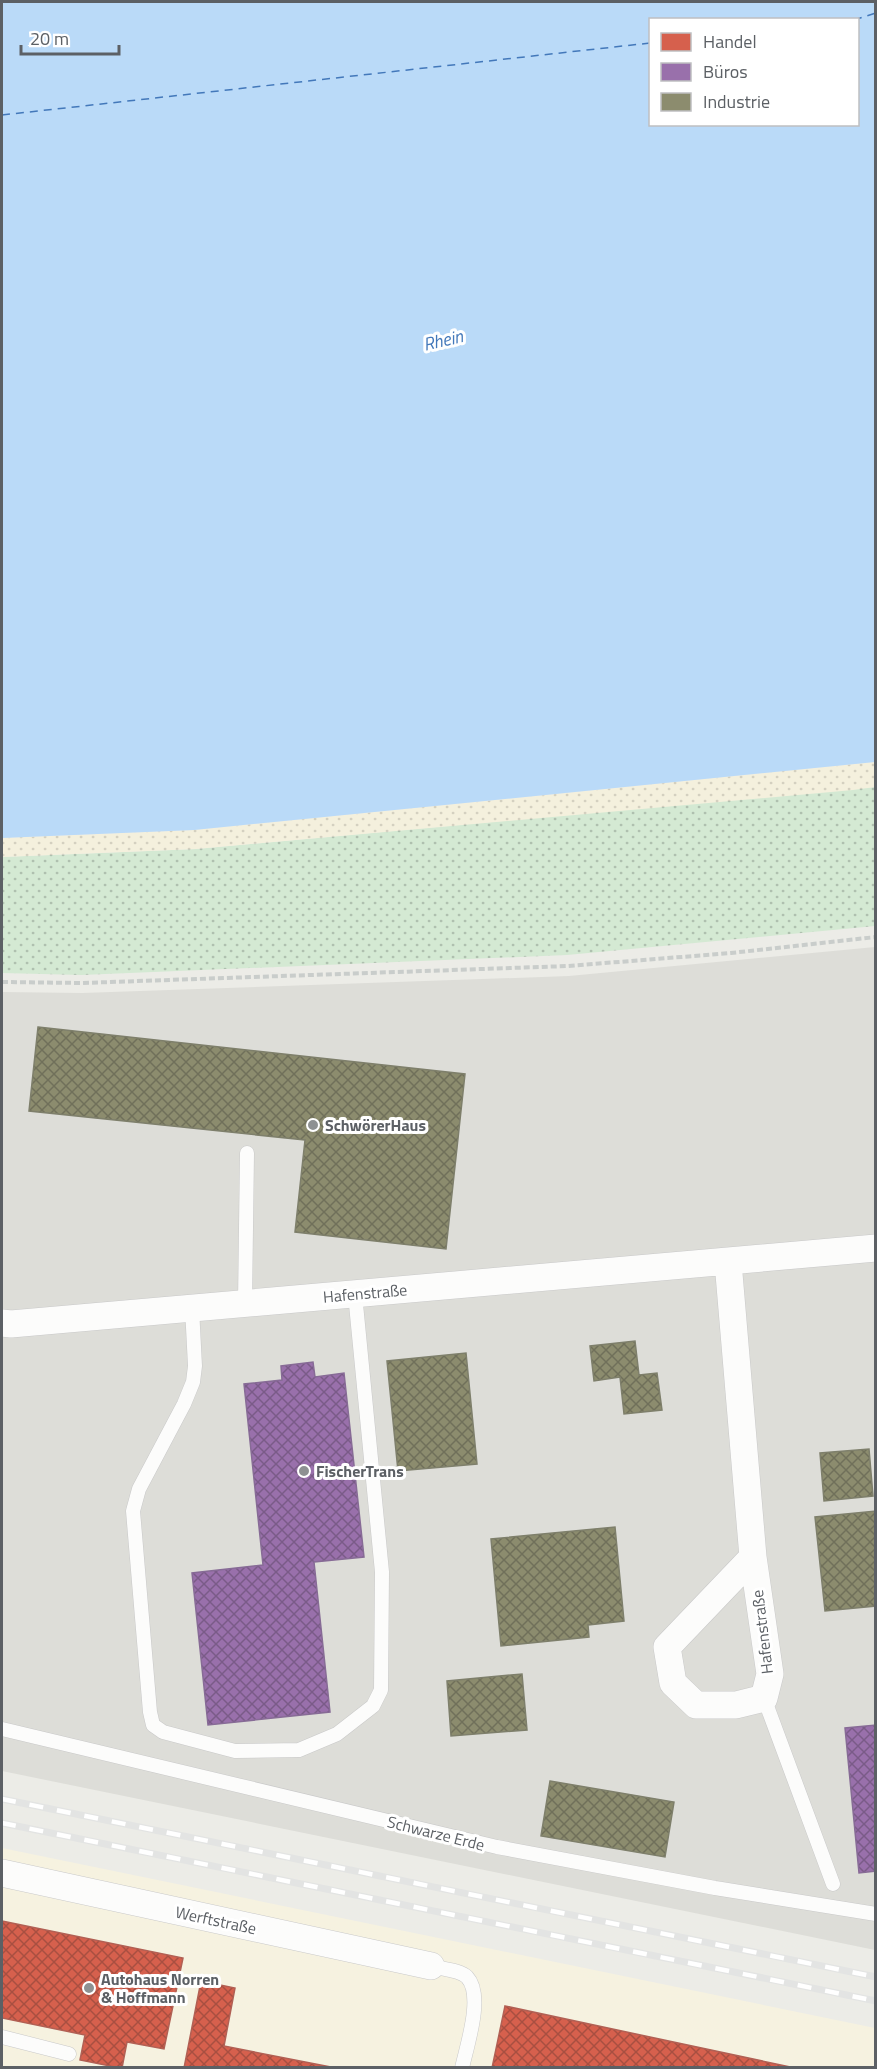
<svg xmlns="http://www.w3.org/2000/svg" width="877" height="2069" viewBox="0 0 877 2069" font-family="'Titillium Web',sans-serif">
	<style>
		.commercial { fill: #f6f2e0 }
		.industrial { fill: #ddddd8 }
		.grass { fill: url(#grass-dots) }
		.sand { fill: url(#sand-dots) }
		.water { fill: #badaf8; fill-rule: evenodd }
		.shops { fill: url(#shops-cross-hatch); stroke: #b16054; stroke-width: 1.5 }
		.offices { fill: url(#offices-cross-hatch); stroke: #876b96; stroke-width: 1.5 }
		.industry { fill: url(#industry-cross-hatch); stroke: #7e7f6b; stroke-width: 1.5 }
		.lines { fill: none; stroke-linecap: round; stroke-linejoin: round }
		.ferry { stroke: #4378ba; stroke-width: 1.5; stroke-dasharray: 8 6; stroke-linecap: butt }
		.service-casing { stroke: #c9c9c9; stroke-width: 15 }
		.minor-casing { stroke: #c9c9c9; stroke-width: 28 }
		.path { stroke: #c9cdcb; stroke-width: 4; stroke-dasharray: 6 3; stroke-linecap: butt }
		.service { stroke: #fcfcfb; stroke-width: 14 }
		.minor { stroke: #fcfcfb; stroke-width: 27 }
		.rail-casing { stroke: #e3e4e3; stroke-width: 7 }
		.rail { stroke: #fff; stroke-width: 4.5; stroke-dasharray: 14; stroke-linecap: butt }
		.poi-dot { fill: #8e9192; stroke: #fff; stroke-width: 2 }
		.labels { text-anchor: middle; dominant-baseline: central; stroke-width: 6; stroke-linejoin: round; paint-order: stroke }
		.poi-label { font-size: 16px; font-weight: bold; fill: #5c6065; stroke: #fff; text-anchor: start }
		.street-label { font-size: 16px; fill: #5c6065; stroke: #fff }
		.water-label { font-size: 18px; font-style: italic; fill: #4378ba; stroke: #fff }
	</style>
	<defs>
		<pattern id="grass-dots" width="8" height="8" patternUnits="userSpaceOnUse" patternTransform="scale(1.5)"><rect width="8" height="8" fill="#d4e9d3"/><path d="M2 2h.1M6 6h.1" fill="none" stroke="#afc0af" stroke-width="1.8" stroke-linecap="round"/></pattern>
		<pattern id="sand-dots" width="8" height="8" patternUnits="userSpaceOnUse" patternTransform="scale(1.5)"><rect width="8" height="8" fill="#f4f0dd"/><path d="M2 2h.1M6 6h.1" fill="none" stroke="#d4d0c0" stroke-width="1.8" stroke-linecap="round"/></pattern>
		<pattern id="shops-cross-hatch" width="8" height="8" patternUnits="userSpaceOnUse" patternTransform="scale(1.5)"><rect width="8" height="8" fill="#d6604d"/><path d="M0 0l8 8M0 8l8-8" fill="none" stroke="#a84f41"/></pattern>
		<pattern id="offices-cross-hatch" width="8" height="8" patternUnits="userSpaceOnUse" patternTransform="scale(1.5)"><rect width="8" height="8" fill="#9970ab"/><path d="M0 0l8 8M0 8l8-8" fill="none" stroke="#7a5b88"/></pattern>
		<pattern id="industry-cross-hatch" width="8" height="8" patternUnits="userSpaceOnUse" patternTransform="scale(1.5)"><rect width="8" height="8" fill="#8c8c6e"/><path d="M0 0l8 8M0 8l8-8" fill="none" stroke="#70705a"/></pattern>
	</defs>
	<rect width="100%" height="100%" fill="#ecece7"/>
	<path class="commercial" d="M2 1848 875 2028V2067H2Z"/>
	<path class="industrial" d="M875 947V1950L2 1771V992L82 993 569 976Z"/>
	<path class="grass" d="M875 787V926L567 955 81 975 2 973V857L196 849Z"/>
	<path class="sand" d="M875 762V787L853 790 196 849 2 857V838L194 830Z"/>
	<path class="water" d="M2 2H875V762L194 830 2 838ZM650 20H858V124H650Z"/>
	<path class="shops" d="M2 1921 183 1958 164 2049 127 2042 122 2068H120L80 2060 85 2035 2 2018Z
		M201 1981 235 1988 224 2046 336 2068H184Z
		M505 2006 795 2068H492Z"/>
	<path class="offices" d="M313 1362 315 1377 344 1373 364 1557 314 1562 330 1712 208 1725 192 1573 263 1565 244 1384 282 1380 281 1366Z
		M876 1725V1871L859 1873 845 1728Z"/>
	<path class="industry" d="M38 1027 465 1074 446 1249 295 1232 305 1140 29 1111Z
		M635 1341 639 1375 657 1373 662 1410 624 1414 620 1377 594 1381 590 1346Z
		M466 1353 477 1464 398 1471 387 1361Z
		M869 1449 873 1496 824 1501 820 1453Z
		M876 1511V1606L825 1611 815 1517Z
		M615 1527 624 1621 588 1625 589 1637 501 1646 491 1539Z
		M522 1674 527 1730 451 1736 447 1681Z
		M550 1781 674 1802 665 1857 541 1836Z"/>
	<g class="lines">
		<path class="ferry" d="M854 20 876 13
			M2 115 650 43"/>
		<defs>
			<path id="service" d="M245 1303 247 1153
				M192 1308 195 1366 193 1382 184 1404 139 1489 133 1511 150 1712 153 1725 163 1732 235 1751 299 1750 337 1734 373 1706 381 1690 382 1572 355 1294
				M764 1698 833 1884
				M2 1729 497 1847 715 1888 876 1914
				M431 1966C441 1969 460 1970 467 1977 484 1995 467 2045 462 2068
				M2 2037 69 2054"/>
			<path id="minor" d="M728 1262 753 1557 770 1674 764 1698 736 1705H696L673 1683 667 1647 753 1557
				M2 1323 11 1324 876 1248
				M2 1873 431 1966"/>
		</defs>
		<use href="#service" class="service-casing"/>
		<use href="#minor" class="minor-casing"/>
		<path class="path" d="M2 982 82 983 568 966 731 953 876 937"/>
		<use href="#service" class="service"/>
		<use href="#minor" class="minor"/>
		<defs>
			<path id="rail" d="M2 1799 876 1977
				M2 1823 876 2001"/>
		</defs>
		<use href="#rail" class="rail-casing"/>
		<use href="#rail" class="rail"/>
	</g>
	<g class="poi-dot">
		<circle cx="313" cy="1125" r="6"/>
		<circle cx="304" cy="1471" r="6"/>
		<circle cx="89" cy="1988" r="6"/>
	</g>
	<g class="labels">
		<g class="poi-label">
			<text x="325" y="1125">SchwörerHaus</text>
			<text x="316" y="1471">FischerTrans</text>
			<text x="101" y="1979">Autohaus Norren<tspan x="101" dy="18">&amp; Hoffmann</tspan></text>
		</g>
		<g class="street-label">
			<text transform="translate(365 1293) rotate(-5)">Hafenstraße</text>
			<text transform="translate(762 1632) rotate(-97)">Hafenstraße</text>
			<text transform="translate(436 1833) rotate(14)">Schwarze Erde</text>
			<text transform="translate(216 1920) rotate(12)">Werftstraße</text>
		</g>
		<g class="water-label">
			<text transform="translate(443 340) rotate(-13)">Rhein</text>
		</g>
	</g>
	<rect width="877" height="2069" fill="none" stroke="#5c6065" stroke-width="6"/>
	<rect x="649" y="18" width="210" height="108" fill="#ffffff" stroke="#bebfc1" stroke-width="1.5"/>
	<rect x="661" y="33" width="30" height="18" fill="#d6604d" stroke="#bebfc1" stroke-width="1.5"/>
	<text x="703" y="48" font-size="18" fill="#5c6065">Handel</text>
	<rect x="661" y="63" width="30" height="18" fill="#9970ab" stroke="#bebfc1" stroke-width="1.5"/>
	<text x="703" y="78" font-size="18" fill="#5c6065">Büros</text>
	<rect x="661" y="93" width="30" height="18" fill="#8c8c6e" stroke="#bebfc1" stroke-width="1.5"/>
	<text x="703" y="108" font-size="18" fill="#5c6065">Industrie</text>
	<path d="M21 45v9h98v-9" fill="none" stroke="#5c6065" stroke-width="3"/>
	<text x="30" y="45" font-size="18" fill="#5c6065" stroke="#ffffff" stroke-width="4.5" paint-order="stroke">20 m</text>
</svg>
